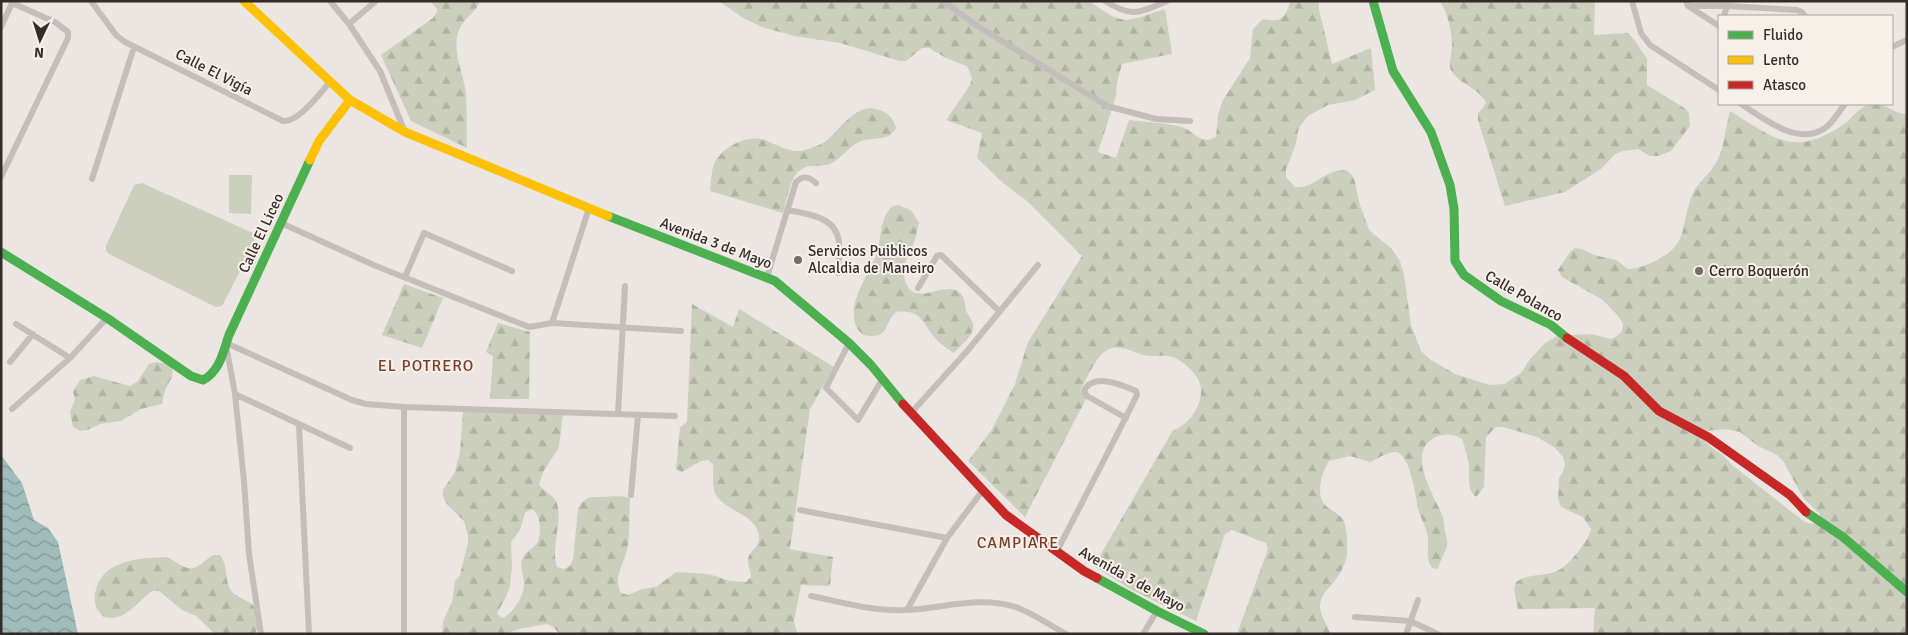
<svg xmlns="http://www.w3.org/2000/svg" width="1908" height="635" viewBox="0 0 1908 635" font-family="Signika,sans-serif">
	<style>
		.green { fill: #cccfbd }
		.forest { fill: url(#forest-firs); fill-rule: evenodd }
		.water { fill: url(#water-waves) }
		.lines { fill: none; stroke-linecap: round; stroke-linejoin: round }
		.street { stroke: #c4beba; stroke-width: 6 }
		.fast { stroke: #4caf50; stroke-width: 9 }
		.slow { stroke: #ffc107; stroke-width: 9 }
		.jam { stroke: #c62828; stroke-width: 9 }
		.poi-dot { fill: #746d69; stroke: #f7f0e9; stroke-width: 2 }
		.labels { text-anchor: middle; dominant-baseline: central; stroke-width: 4; stroke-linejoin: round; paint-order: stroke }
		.street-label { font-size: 15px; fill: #342c29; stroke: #f7f0e9 }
		.poi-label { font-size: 15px; fill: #342c29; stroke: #f7f0e9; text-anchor: start }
		.neighbourhood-label { font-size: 16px; letter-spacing: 1px; fill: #7a3d2b; stroke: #f7f0e9 }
	</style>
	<defs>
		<pattern id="forest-firs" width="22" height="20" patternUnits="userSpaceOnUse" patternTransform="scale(1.25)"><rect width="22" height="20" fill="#cccfbd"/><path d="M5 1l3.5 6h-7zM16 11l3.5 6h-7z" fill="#b0b2a2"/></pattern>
		<pattern id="water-waves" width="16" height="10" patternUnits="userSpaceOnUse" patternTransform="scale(1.25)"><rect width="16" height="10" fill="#9fbbba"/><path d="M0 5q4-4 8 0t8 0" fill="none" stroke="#829897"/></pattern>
	</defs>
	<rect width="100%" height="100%" fill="#ebe6e1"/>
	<path class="green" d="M229 175H252L251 214 229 213Z
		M142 183 253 233 254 241 251 250 222 306 216 307 109 254 106 251V246L134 185Z"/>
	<path class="forest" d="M430 1H480C476 13 461 20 458 33 452 53 464 74 466 94 467 111 466 130 467 148L411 121 381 55 433 18 438 10Z
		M719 1H1089C1126 27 1124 22 1165 9L1172 54 1122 64 1117 83 1116 96 1098 152 1116 158 1129 120C1144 122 1171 123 1184 128 1197 134 1201 145 1216 137L1218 115 1223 100 1250 58 1253 29 1263 19C1281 22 1285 20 1290 1H1319V9L1332 64 1371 48 1375 90 1355 100 1328 105 1308 116 1299 127 1295 147 1286 169V177L1295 187C1315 189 1322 170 1346 170L1352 175 1355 182 1359 202 1369 230 1392 249 1400 261 1404 275 1411 325 1421 351 1431 360 1455 374 1490 385 1504 384 1522 372 1530 359 1545 343 1557 336 1591 334 1611 339 1617 336 1622 331 1623 324 1619 317 1603 300 1562 277 1558 270 1570 252 1575 248 1582 249 1594 255 1616 260 1628 269C1637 269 1644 266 1653 262 1692 244 1679 224 1693 193 1697 183 1710 174 1716 163 1725 147 1725 129 1730 111 1775 139 1795 158 1844 124 1852 118 1861 105 1871 104 1887 102 1892 114 1907 114V634H1593L1595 608 1518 609 1514 589 1516 582C1529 573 1543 577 1557 571 1568 567 1589 540 1591 529L1583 517 1561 507 1558 500 1559 478 1563 472 1565 465 1563 457 1554 447 1537 437 1503 427H1496L1486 437 1484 487 1476 497C1466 488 1470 479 1469 467 1468 458 1465 447 1462 439 1454 434 1445 433 1436 437 1404 452 1435 496 1443 517 1444 522 1444 527 1445 532 1446 536 1448 540 1447 544 1447 549 1440 561 1438 569L1432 568C1425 558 1429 550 1428 538 1427 529 1422 521 1419 512 1415 498 1412 456 1396 452 1388 451 1377 459 1370 462L1350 456 1329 461C1322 472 1315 494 1325 505 1331 511 1338 512 1343 520 1347 527 1347 538 1347 547 1348 558 1343 570 1336 579 1329 589 1319 595 1320 609 1322 618 1327 626 1331 634H1237L1268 549 1266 543 1232 530 1225 534 1196 621 1130 589 1094 566 1173 430C1190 425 1205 402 1200 384 1197 374 1186 364 1177 359 1167 353 1155 358 1144 355 1132 352 1119 343 1107 350 1095 357 1087 379 1080 391L1087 397 1025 517 968 461 991 431 1015 384 1028 342 1082 256 1027 201 1002 182 977 158 982 133 946 120 970 85 972 78 967 66 946 58 929 48H922L906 61H900L840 43 794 36 762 27 743 18ZM1726 429 1740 432 1758 446 1777 455 1783 461 1804 499 1820 514 1821 521C1813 525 1809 524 1802 520L1731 464C1723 452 1709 449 1702 436L1705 431Z
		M1440 1H1595L1594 35 1628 33 1633 38 1647 59V85L1686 109 1689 113 1690 126 1671 151 1658 156H1650L1638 149 1623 151 1615 154 1601 169 1565 192 1505 206 1478 120V113L1483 108 1486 102C1477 87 1458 83 1451 70 1448 64 1452 54 1452 47 1452 30 1448 15 1440 1Z
		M871 108C884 110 893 115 896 128 888 142 874 137 861 141 849 146 839 161 830 164 819 168 807 162 797 173 790 180 786 203 783 213L710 191C711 182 711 173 714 164 722 147 747 134 765 140 777 145 791 154 805 150 811 148 821 145 826 141 841 129 850 110 871 108Z
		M898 205 911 210 919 223C917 230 916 238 913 245 907 260 899 268 907 285 919 309 952 273 964 299 965 303 965 307 966 311 968 315 972 319 973 325 975 335 960 346 954 353 948 349 940 344 935 338 922 322 921 309 896 312 888 319 888 328 880 335 871 337 862 337 857 328 845 304 869 276 876 255 882 238 879 221 891 207Z
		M404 284 443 298 422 348 382 335Z
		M692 304 733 327 739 309 834 367 810 409 790 549 833 557 830 586 801 585 794 621 797 634H560L553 627 547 624 519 629 505 634H442L443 621 452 602 455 581 460 575 468 542V535L464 521 446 503 443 496V490L455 472 460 452 463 411 563 414 559 447 543 472 539 485C544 491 552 494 556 501 564 519 550 549 557 567L564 569 570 566 573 559 578 509C584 497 589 497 601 497 613 497 617 495 630 498 629 513 630 529 628 545 626 562 612 576 621 593L628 595 642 589 656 587 676 572 709 574 730 581 746 582 751 577C751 571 747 565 748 558 750 551 759 547 759 538 758 514 726 512 716 495 711 485 714 474 713 464L708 460 701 461 682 472 676 469 680 427 687 422ZM531 509C541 512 542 536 537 543 533 549 526 551 523 557 519 566 524 575 524 584 525 594 512 615 502 618L497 613 506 597 510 586 512 566 511 542 520 530 525 513Z
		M498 323 530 332 529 399H490L493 356 486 352Z
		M156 362 171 364C175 374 171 379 166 388 164 393 163 399 162 404L141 409 121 421 100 424 87 430 80 431 73 427 70 412 75 399 73 392 80 380 94 376 130 386 137 382 149 364Z
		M213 555H220C229 567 224 578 230 589 235 599 251 599 256 609 258 614 257 623 258 629L254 634H215L196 616 182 610 159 591H152C138 601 124 623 104 617 95 609 93 601 96 589 103 565 127 560 149 558 154 558 160 557 165 557 175 559 182 570 193 568 200 567 207 558 213 555Z"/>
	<path class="water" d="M1 455 22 483 34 520 48 528 58 542 78 634H1Z"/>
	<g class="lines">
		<path class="street" d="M91 1 116 35 125 42 283 121C298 123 320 93 330 82
			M330 1 349 24 380 71 405 132
			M943 1 973 23 1107 106 1156 119 1190 121
			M1105 1C1132 18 1139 13 1167 1
			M1632 1 1641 33 1650 45 1719 90
			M1686 1 1688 6 1719 26
			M1688 6H1727L1797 10 1802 12 1805 16
			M1724 16 1727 6
			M349 24 376 1
			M1 27 13 1
			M1892 47 1907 40
			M1741 104C1763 118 1798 147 1825 128 1833 123 1839 111 1845 104
			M1 177 68 38V32L55 22 12 3
			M92 179 134 47
			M787 210C807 214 836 216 839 242 840 252 838 263 838 273
			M281 223 376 266 529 327 552 323 681 331
			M405 277 424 233 512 271
			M767 277 796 182C804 175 809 177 816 183
			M918 288 937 256 941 255 999 311
			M552 323 589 208
			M16 324 70 358
			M226 343 352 400 366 404 404 407 675 416
			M849 343 826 388 858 420 883 378
			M226 345 235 394 244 481 249 554 261 634
			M10 362 33 334
			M235 394 350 448
			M404 407V634
			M12 409 70 358 107 318
			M911 413 968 350 1038 265
			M618 414 625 286
			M299 425 309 634
			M631 495 638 415
			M800 510 947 538
			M1057 551C1084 499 1111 447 1137 395L1136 391C1122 385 1093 372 1084 391L1087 396 1126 418
			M811 596C841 602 874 612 905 610 940 609 977 596 1012 606 1026 609 1051 626 1066 634
			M907 610 947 538 983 490
			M1355 617 1410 621 1438 634
			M1143 634 1157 611
			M1406 634 1418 600"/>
		<path class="fast" d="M1373 1 1393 71 1431 132 1450 185 1454 209 1455 261 1464 275 1501 301 1551 325 1567 338
			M608 216 775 281 849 343 871 365 903 404
			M1 252 107 318 191 376 203 380C220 371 223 352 229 335L310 160
			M1806 512 1843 537 1907 592
			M1097 578 1157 611 1204 634"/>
		<path class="slow" d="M244 1 350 100 405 132 608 216
			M310 160 319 141 350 100"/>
		<path class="jam" d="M1567 338 1624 376 1659 411 1708 437 1790 495 1806 512
			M903 404 1006 515 1084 571 1097 578"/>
	</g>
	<g class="poi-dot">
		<circle cx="798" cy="260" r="5"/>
		<circle cx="1699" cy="271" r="5"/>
	</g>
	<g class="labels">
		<g class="street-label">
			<text transform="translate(214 72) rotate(27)">Calle El Vigía</text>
			<text transform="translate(261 233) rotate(-65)">Calle El Liceo</text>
			<text transform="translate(716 243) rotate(21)">Avenida 3 de Mayo</text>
			<text transform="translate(1524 296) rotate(30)">Calle Polanco</text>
			<text transform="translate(1132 579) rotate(29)">Avenida 3 de Mayo</text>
		</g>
		<g class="poi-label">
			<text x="808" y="251">Servicios Puiblicos<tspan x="808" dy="17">Alcaldia de Maneiro</tspan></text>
			<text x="1709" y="271">Cerro Boquerón</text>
		</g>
		<g class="neighbourhood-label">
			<text x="426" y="366">EL POTRERO</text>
			<text x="1018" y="543">CAMPIARE</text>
		</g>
	</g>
	<rect width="1908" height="635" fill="none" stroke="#342c29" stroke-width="5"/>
	<rect x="1718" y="15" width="175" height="90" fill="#f7f0e9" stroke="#a9a29c"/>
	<rect x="1728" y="31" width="25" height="8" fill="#4caf50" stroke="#a9a29c"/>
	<text x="1763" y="40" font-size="15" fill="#342c29">Fluido</text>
	<rect x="1728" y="56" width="25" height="8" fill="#ffc107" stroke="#a9a29c"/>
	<text x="1763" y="65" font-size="15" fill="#342c29">Lento</text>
	<rect x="1728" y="81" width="25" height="8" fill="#c62828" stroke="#a9a29c"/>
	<text x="1763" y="90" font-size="15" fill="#342c29">Atasco</text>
	<g transform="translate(40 40) rotate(184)" stroke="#f7f0e9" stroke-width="4" paint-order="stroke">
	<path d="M0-4L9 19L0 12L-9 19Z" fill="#342c29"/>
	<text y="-8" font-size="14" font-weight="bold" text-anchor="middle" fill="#342c29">N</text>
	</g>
</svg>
